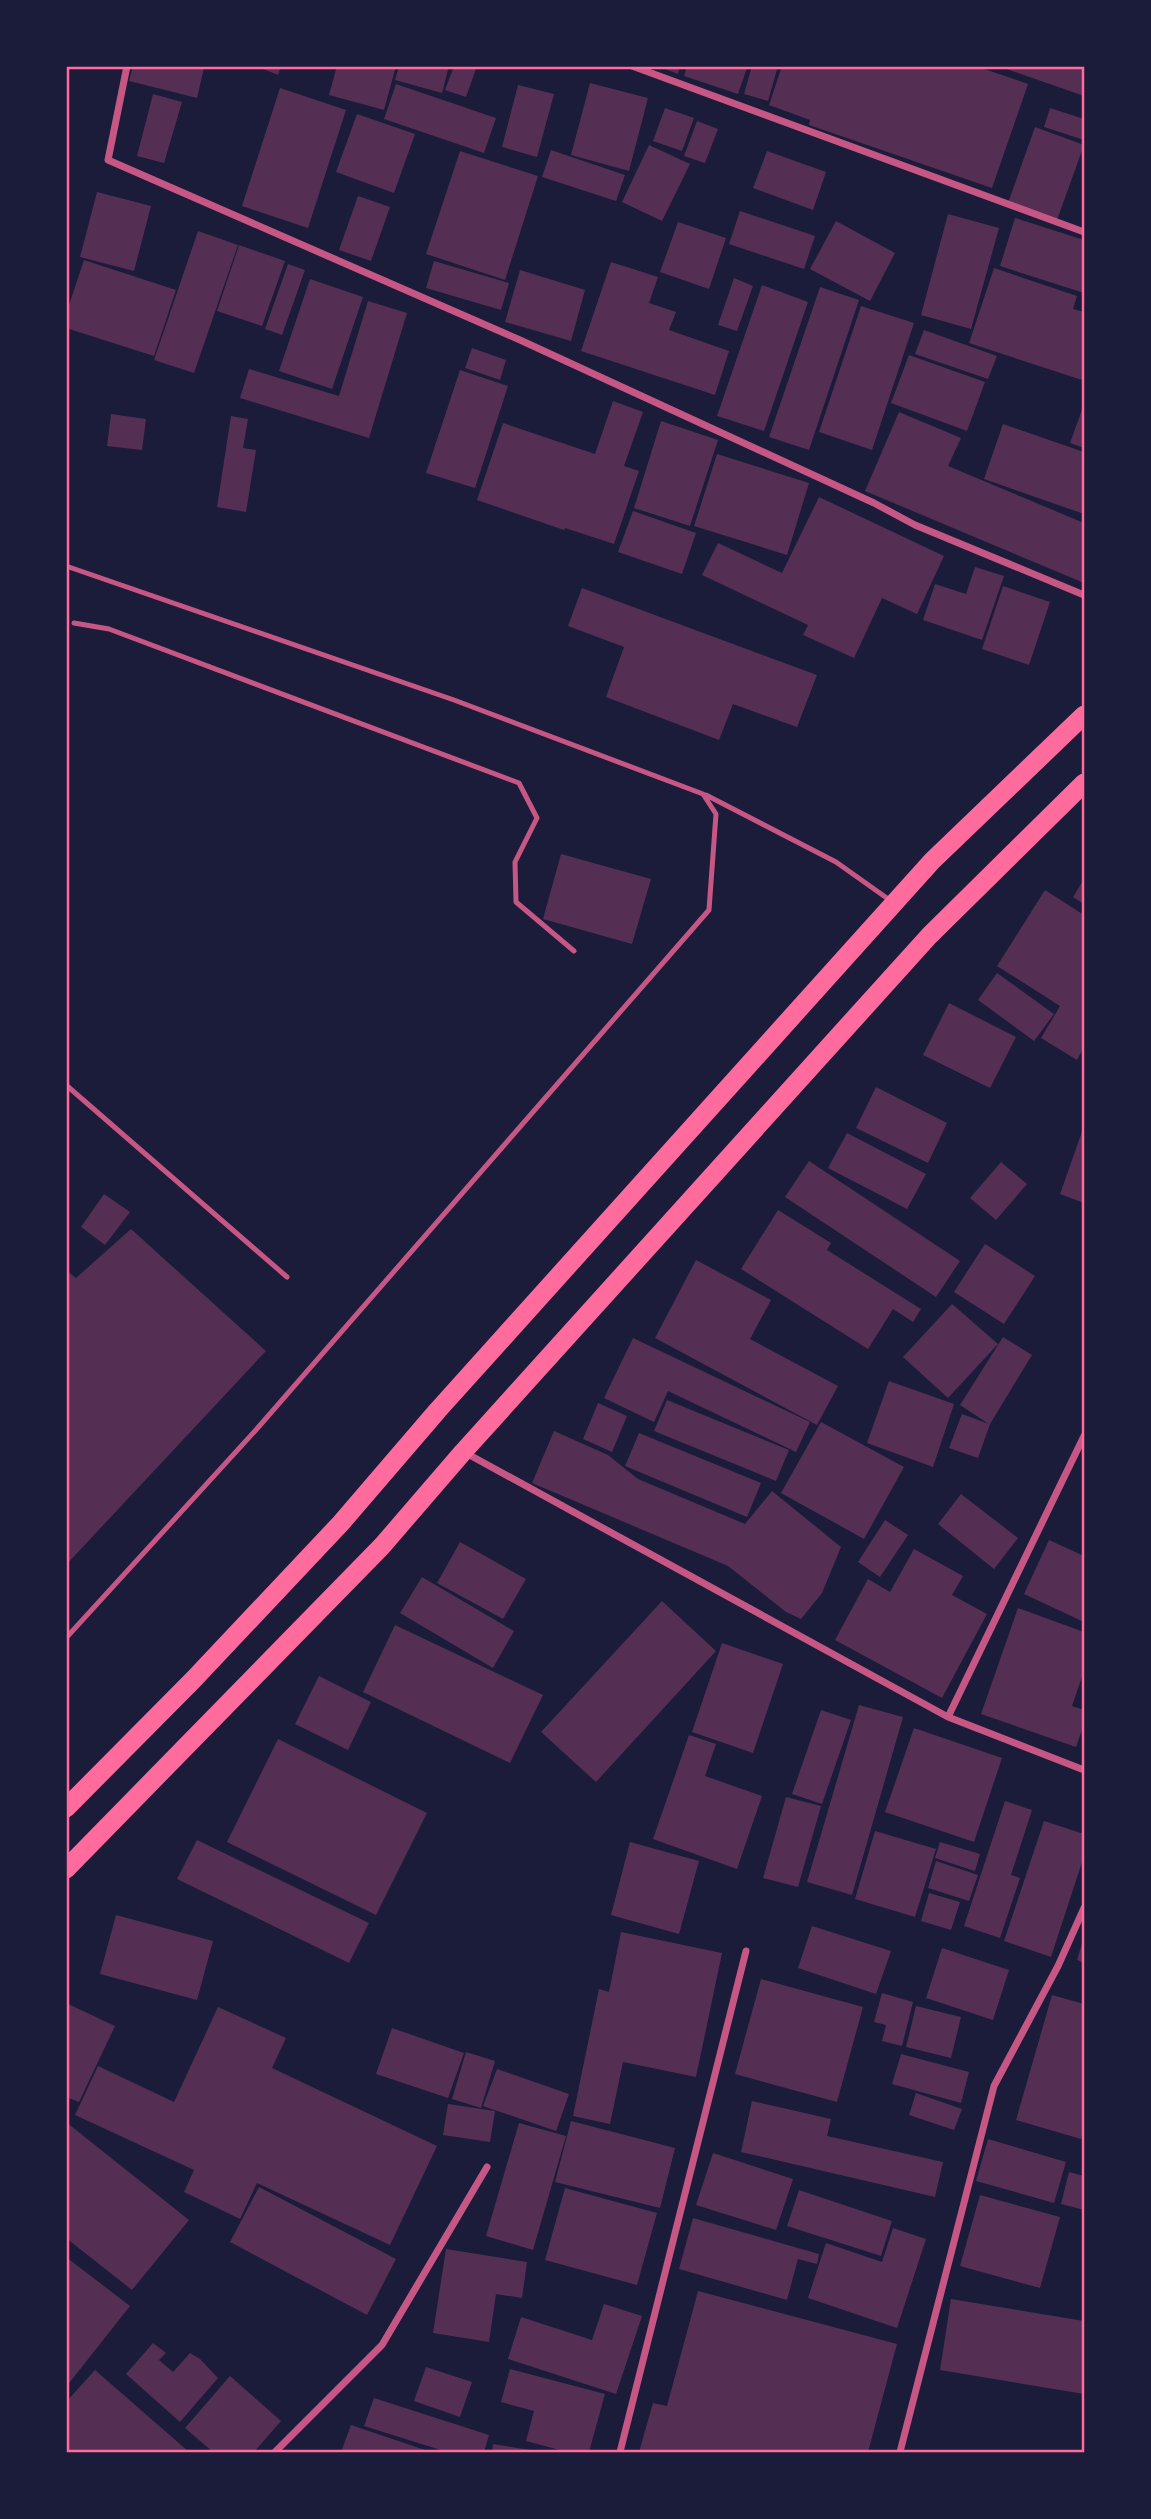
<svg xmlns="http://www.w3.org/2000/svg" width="1151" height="2519" viewBox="0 0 1151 2519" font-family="'Fira Sans Condensed',sans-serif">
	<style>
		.building { fill: #542f53 }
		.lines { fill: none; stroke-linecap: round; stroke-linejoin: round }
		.service { stroke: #c65784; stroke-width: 5 }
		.minor { stroke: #c65784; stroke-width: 7 }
		.trunk { stroke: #ff6b9d; stroke-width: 19 }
		.neatline { fill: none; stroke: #ff6b9d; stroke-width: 2.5 }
	</style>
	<rect width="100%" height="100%" fill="#1b1b3a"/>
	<path class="building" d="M133 66 204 68 197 98 129 81Z
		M256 66H281L278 75Z
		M337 66H396L384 110 329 95Z
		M399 66H449L442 93 395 80Z
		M454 66H477L466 97 445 90Z
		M657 66H680L678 74Z
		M687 66H742L747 68 738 94 684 76Z
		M752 66H778L768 101 744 94Z
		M782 66H976L1028 84 992 188 809 125 810 120 769 105Z
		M1001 66H1084V96L1001 67Z
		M590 83 648 98 629 171 571 155Z
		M396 84 496 118 484 153 384 119Z
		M518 85 554 94 537 157 502 147Z
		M280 88 346 110 308 228 242 206Z
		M153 94 182 102 164 163 137 156Z
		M665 108 694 118 682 151 653 141Z
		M1050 108 1084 119V140L1044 127Z
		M357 114 415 134 394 193 336 172Z
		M697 121 718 129 705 163 684 156Z
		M1035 127 1084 145 1057 220 1008 203Z
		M649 145 690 164 662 221 622 202Z
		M551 150 625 175 616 201 542 177Z
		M460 151 538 176 505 280 426 254Z
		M767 151 826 172 813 210 753 188Z
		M97 192 151 206 134 271 80 257Z
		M358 196 390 207 371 261 339 250Z
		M740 211 815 236 804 269 729 244Z
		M948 214 999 228 971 329 921 315Z
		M1015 218 1084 240V293L1000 266Z
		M836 221 895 253 870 301 810 269Z
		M678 222 726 238 709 289 660 272Z
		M198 231 238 245 194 373 154 360Z
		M239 245 285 261 262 326 217 311Z
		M84 260 176 290 154 356 66 328V314Z
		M434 261 509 283 501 310 426 288Z
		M611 262 658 277 649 303 676 312 669 330 729 351 715 395 581 351Z
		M288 264 305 270 282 335 265 329Z
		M994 268 1077 296 1073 309 1084 312V373L1082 380 969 343Z
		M520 270 585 290 571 341 505 322Z
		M734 278 753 286 737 331 718 325Z
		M310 279 363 297 332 389 279 371Z
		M762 285 808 302 764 431 717 416Z
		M820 287 859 300 809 450 769 437Z
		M368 301 407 313 369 438 240 398 249 369 339 396Z
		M861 306 914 323 872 450 819 432Z
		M924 330 997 356 988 379 915 354Z
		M472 348 506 360 500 380 465 368Z
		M909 355 985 382 967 431 891 403Z
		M460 370 508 386 475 488 426 473Z
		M613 401 643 412 624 466 639 471 614 544 565 528 564 530 477 500 503 423 595 454Z
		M1084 404V448L1070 443Z
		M899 412 961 438 948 466 1084 523V583L865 491Z
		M111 414 146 419 142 450 107 446Z
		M231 416 248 419 243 448 256 450 246 512 217 507Z
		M661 421 718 440 690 526 634 508Z
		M1003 424 1084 452V514L984 479Z
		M717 454 809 483 787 555 694 526Z
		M819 497 944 556 917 614 882 598 854 658 803 635 808 625 702 575 718 543 782 573Z
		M633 511 696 533 682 574 618 552Z
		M975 567 1004 576 982 640 923 620 935 584 966 594Z
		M1003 586 1050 602 1029 665 982 649Z
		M582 588 817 675 797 727 733 704 719 740 606 697 624 647 568 626Z
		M561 854 651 879 632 944 543 919Z
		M1084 879V904L1073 897Z
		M1045 890 1084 915V1047L1077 1060 1041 1038 1060 1006 997 966Z
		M997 973 1054 1014 1034 1041 978 1000Z
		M949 1003 1016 1037 990 1088 923 1055Z
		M876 1087 947 1123 928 1163 856 1128Z
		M1084 1126V1203L1060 1194Z
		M847 1133 926 1174 907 1209 828 1168Z
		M809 1161 960 1261 936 1297 785 1197Z
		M1001 1162 1027 1184 996 1220 970 1198Z
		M104 1194 130 1212 105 1245 81 1227Z
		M778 1210 831 1243 827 1250 921 1309 913 1322 893 1309 868 1349 741 1269Z
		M131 1229 266 1351 66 1565V1270L76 1278Z
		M985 1244 1035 1276 1004 1324 954 1292Z
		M696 1260 771 1300 750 1339 838 1386 817 1425 655 1338Z
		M952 1304 998 1344 948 1398 903 1357Z
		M1003 1337 1032 1355 990 1424 978 1458 949 1448 962 1414 989 1424 960 1405Z
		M633 1338 810 1422 796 1452 668 1391 654 1422 604 1398Z
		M889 1381 954 1404 933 1467 867 1443Z
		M667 1400 789 1450 776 1481 654 1431Z
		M598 1403 627 1416 612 1452 583 1439Z
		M821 1422 904 1467 864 1539 781 1493Z
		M554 1431 608 1455 638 1479 745 1524 772 1491 841 1547 822 1593 801 1619 786 1612 728 1566 532 1483Z
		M639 1433 761 1483 747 1517 625 1466Z
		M961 1494 1018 1538 994 1569 938 1524Z
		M885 1520 908 1535 880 1577 858 1562Z
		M1049 1540 1084 1556V1622L1024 1594Z
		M460 1542 526 1579 503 1619 437 1583Z
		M914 1549 963 1576 952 1595 987 1614 942 1698 835 1640 868 1579 890 1592Z
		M422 1577 514 1631 493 1668 400 1613Z
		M662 1601 716 1651 596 1782 541 1732Z
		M1018 1608 1084 1632V1671L1072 1706 1084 1710V1724L1076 1747 981 1714Z
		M395 1625 543 1695 510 1763 363 1692Z
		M722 1643 783 1664 753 1753 692 1732Z
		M319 1676 371 1702 348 1750 295 1724Z
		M859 1705 903 1717 852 1895 807 1882Z
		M821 1710 851 1720 822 1804 792 1794Z
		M914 1728 1002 1758 974 1842 885 1812Z
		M689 1735 716 1744 705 1776 762 1796 737 1869 653 1839Z
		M278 1739 427 1813 376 1915 227 1842Z
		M786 1797 821 1806 798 1887 763 1878Z
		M1005 1801 1032 1810 1011 1875 1020 1878 1000 1938 964 1926Z
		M1044 1821 1084 1834V1856L1051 1957 1004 1941Z
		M875 1831 936 1849 915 1917 855 1899Z
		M197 1840 369 1923 349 1963 177 1879Z
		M630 1842 699 1861 679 1934 611 1915Z
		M940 1842 980 1854 975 1871 935 1858Z
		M936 1861 978 1875 969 1901 928 1888Z
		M929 1893 960 1902 951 1930 921 1921Z
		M116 1915 213 1941 197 2000 100 1974Z
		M812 1926 891 1951 876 1994 798 1968Z
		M621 1932 722 1953 696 2077 623 2062 610 2124 573 2116 599 1989 609 1992Z
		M1084 1937V1963L1077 1960Z
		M942 1948 1009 1970 993 2020 926 1998Z
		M761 1979 863 2007 837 2102 735 2074Z
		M882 1993 913 2002 902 2046 882 2041 886 2025 874 2022Z
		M1052 1995 1084 2004V2128L1081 2139 1016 2120Z
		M66 2003 115 2026 79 2102 66 2097Z
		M916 2006 961 2017 951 2058 906 2047Z
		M218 2007 286 2038 272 2068 437 2146 390 2245 257 2183 240 2219 184 2192 194 2170 75 2115 98 2066 174 2102Z
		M392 2028 464 2053 448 2098 376 2074Z
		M466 2052 495 2061 481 2108 452 2099Z
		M901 2054 969 2072 961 2103 892 2084Z
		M497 2069 569 2094 556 2131 483 2106Z
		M916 2093 962 2109 954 2130 909 2115Z
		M752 2101 831 2119 827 2136 943 2162 935 2197 741 2152Z
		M448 2104 495 2111 490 2142 443 2135Z
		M571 2121 675 2148 660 2208 555 2182Z
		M66 2122 189 2220 132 2290 66 2238Z
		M519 2123 566 2136 533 2250 486 2236Z
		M988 2139 1066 2162 1054 2203 976 2181Z
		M713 2153 793 2179 776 2230 696 2205Z
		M1069 2172 1084 2176V2210L1061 2204Z
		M259 2187 396 2259 367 2315 230 2242Z
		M565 2188 657 2213 637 2285 545 2260Z
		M799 2190 892 2221 881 2256 787 2226Z
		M980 2195 1060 2217 1040 2288 960 2266Z
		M693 2218 819 2254 817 2264 798 2259 787 2300 679 2269Z
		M893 2228 926 2239 897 2328 808 2298 826 2243 882 2262Z
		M446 2249 527 2262 522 2298 496 2294 489 2342 433 2333Z
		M66 2257 130 2306 66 2387Z
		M698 2291 897 2344 868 2452H639L653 2403 667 2406Z
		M951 2299 1084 2321V2394L940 2370Z
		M604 2304 642 2316 616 2394 508 2359 521 2317 592 2340Z
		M153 2343 166 2353 159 2360 173 2372 190 2353 200 2359 218 2378 180 2422 126 2374Z
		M426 2367 472 2382 460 2417 414 2401Z
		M510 2369 605 2394 589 2452H567L526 2441 534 2411 501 2402Z
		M95 2370 189 2452H66V2402Z
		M230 2376 281 2421 254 2452H213L185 2428Z
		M374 2398 489 2435 484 2452H447L364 2426Z
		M351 2425 431 2452H341Z
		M493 2444 537 2451V2452H492Z"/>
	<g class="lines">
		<path class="service" d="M66 566 454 700 703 794 716 814 709 910 255 1431 66 1638
			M74 623 109 629 519 783 537 818 515 862 516 902 574 951
			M706 795 836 862 891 901
			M66 1085 287 1277"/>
		<path class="minor" d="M127 66 108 160 520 340 874 503 915 525 1084 595
			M632 66 1084 232
			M464 1452 948 1717 1084 1770
			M948 1717 1084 1436
			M275 2452 382 2345 487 2167
			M620 2452 746 1951
			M900 2452 994 2086 1058 1966 1084 1908"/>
		<path class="trunk" d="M66 1808 193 1680 341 1523 438 1410 932 861 1084 715
			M66 1869 382 1546 463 1452 929 936 1084 783"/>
	</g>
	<rect width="1151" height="2519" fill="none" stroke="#1b1b3a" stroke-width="136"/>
	<rect x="68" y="68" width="1015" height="2383" class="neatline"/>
</svg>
